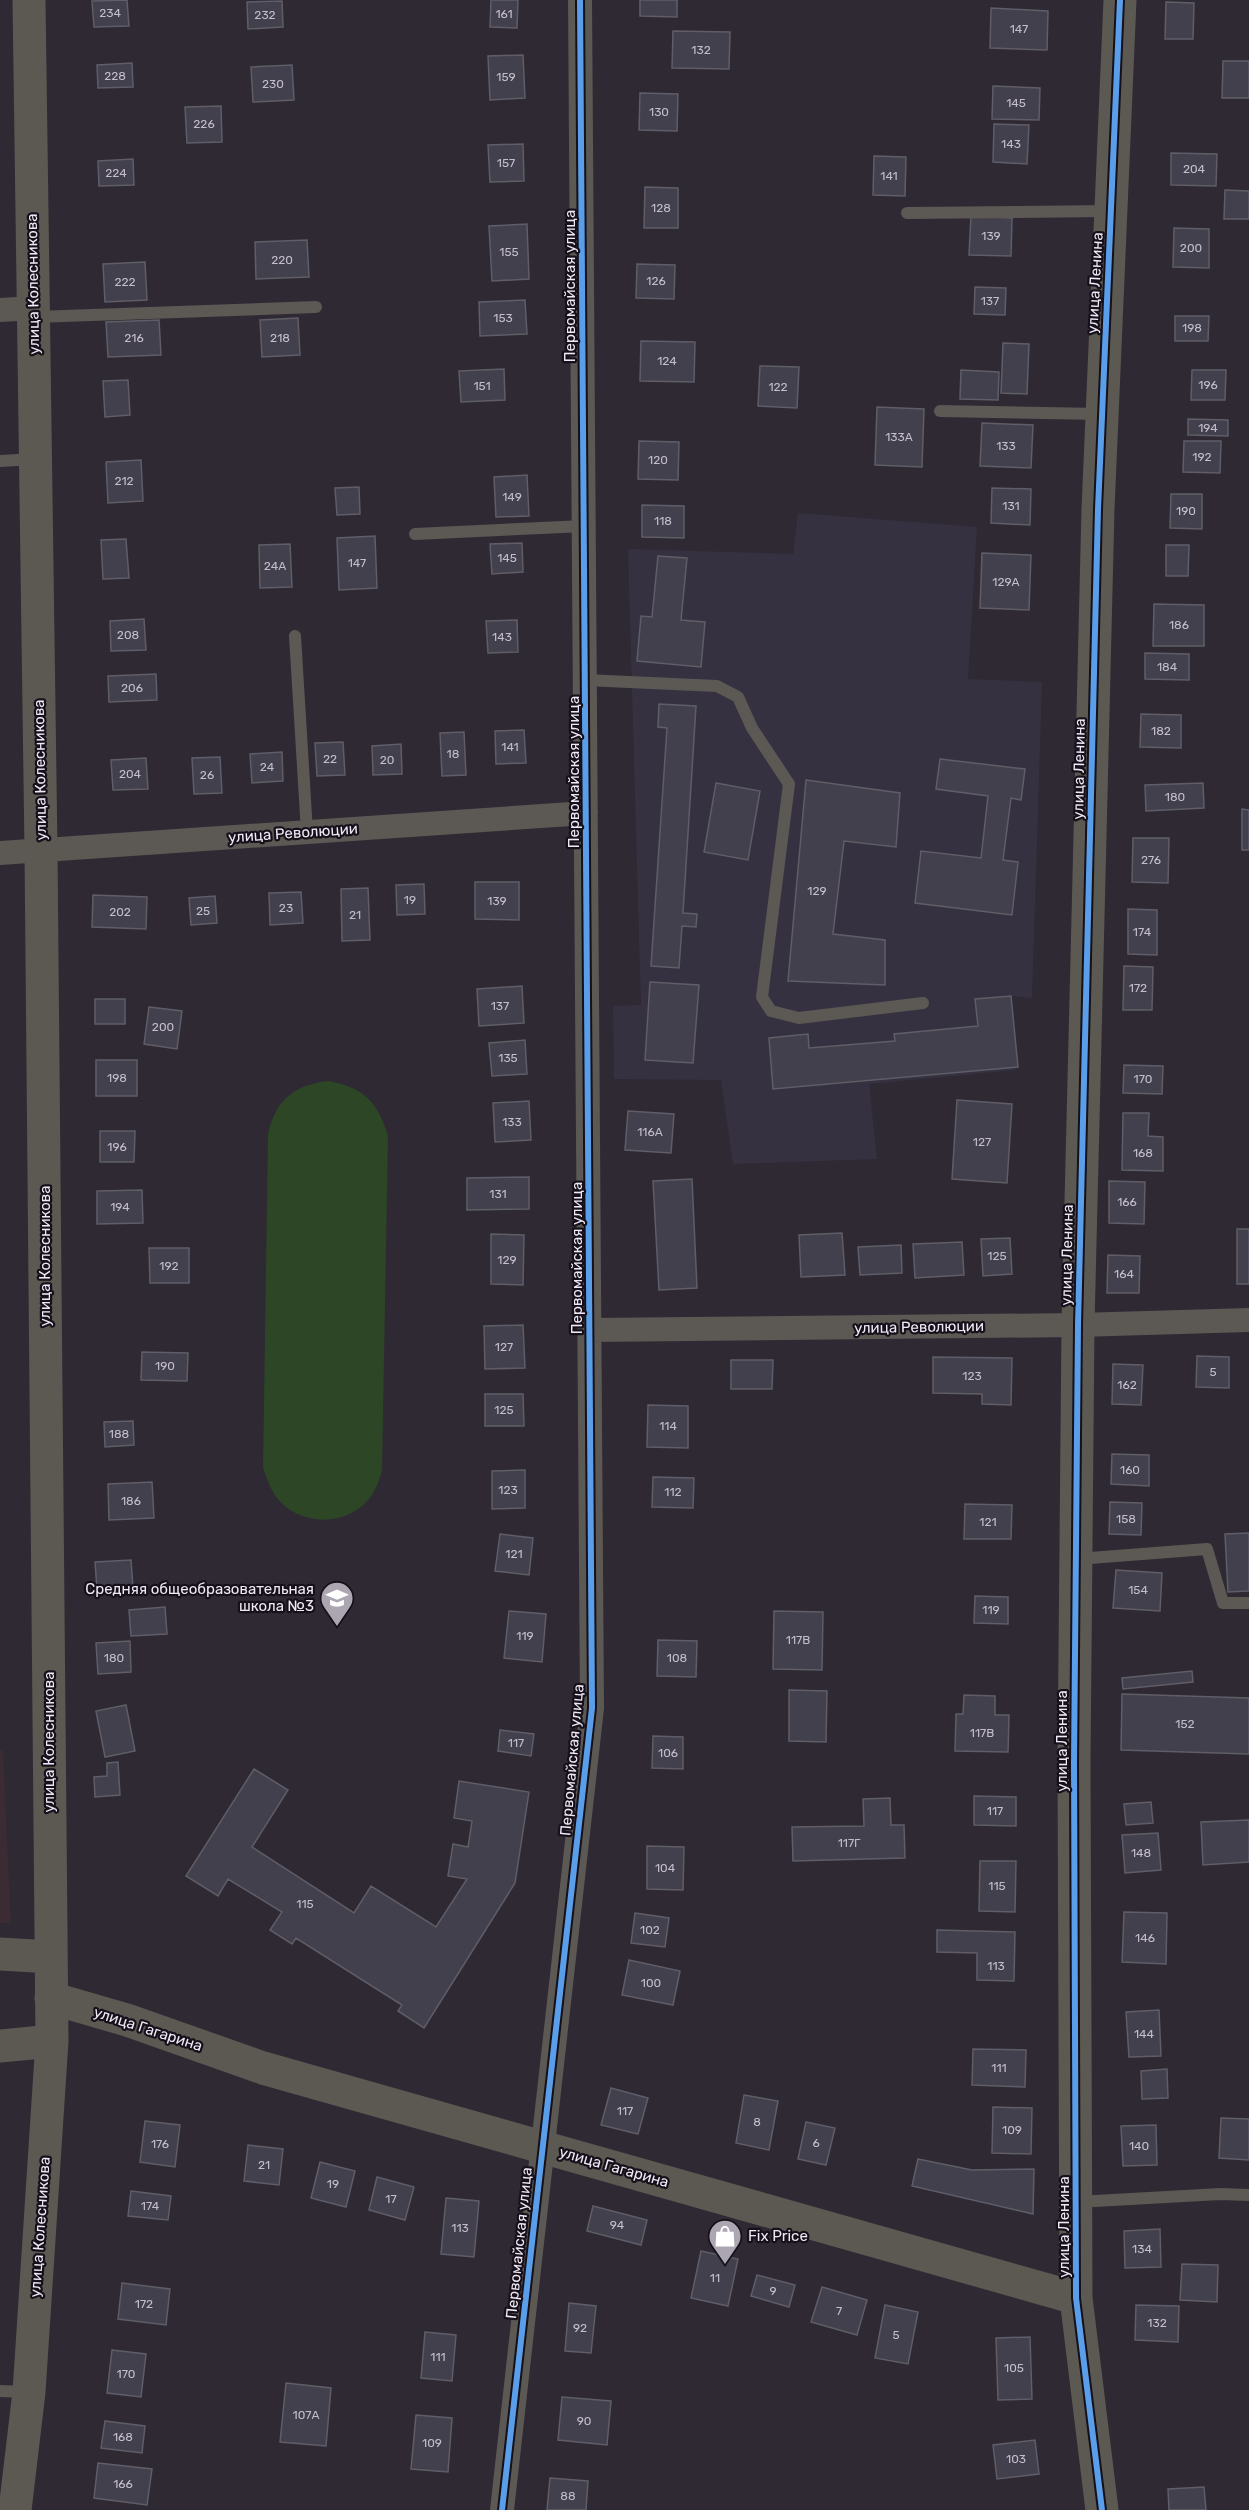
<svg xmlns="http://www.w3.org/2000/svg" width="1249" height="2510" viewBox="0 0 1249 2510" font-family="Rubik,sans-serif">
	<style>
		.commercial { fill: #3b2b33 }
		.medical { fill: #353141 }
		.green { fill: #2c4626 }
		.building { fill: #42404c; stroke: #5f5d67; stroke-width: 1.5 }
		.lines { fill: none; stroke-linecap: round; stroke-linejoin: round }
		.lane { stroke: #5c5854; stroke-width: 12 }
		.street { stroke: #5c5854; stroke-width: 24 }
		.secondary { stroke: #5c5952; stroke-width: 33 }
		.cycleway-casing { stroke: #151019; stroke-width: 10 }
		.cycleway { stroke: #5a9eea; stroke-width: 6 }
		.labels { text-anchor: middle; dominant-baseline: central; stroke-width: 4.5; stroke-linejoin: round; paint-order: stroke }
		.number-label { font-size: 12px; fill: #c4becc }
		.street-label { font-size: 15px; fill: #f0e8f6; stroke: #151019 }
		.poi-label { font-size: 15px; fill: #f0e8f6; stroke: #151019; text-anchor: end }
	</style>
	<rect width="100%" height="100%" fill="#2f2933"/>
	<path class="commercial" d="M0 1750H3L11 1923H0Z"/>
	<path class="medical" d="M798 513 977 527 968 679 1042 682 1032 998 1012 996 1015 1070 869 1084 877 1159 733 1164 721 1080 614 1079 613 1006 641 1005 628 549 793 554Z"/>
	<path class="green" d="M329 1081C364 1088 378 1102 388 1136L382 1470C379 1481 376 1491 368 1500 345 1527 299 1526 277 1498 270 1489 267 1478 263 1468L268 1134C276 1099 294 1085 329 1081Z"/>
	<path class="building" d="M127 0 129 26 94 27 92 1Z
		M491 0H518L517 28 490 27Z
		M640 0H677V17L640 16Z
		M282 1 283 27 248 29 247 2Z
		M1166 2 1194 3 1193 39H1165Z
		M991 8 1048 11 1047 50 990 48Z
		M673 31 730 32 729 69 672 68Z
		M523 55 525 98 490 100 488 56Z
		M1223 61H1249V98H1222Z
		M132 63 133 87 98 88 97 65Z
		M292 65 294 100 253 102 251 67Z
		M993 86 1040 88 1039 120 992 119Z
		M640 93 678 94 677 131 639 130Z
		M221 106 222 142 187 143 185 107Z
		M994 124 1029 125 1027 164 993 162Z
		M523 144 524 181 490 182 488 145Z
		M1171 153 1217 154 1216 186 1171 185Z
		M874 156 906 157 905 196 873 195Z
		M133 159 134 185 99 186 98 161Z
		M645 187 678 188V228H644Z
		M1225 190 1249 191V219H1224Z
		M971 216 1012 218 1011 256 969 255Z
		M527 224 529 279 492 281 489 226Z
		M1174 228 1209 229V268L1173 267Z
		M307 240 309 277 256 279 255 242Z
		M145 262 147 300 105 302 103 264Z
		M637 264 675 265 674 299 636 298Z
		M975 287 1006 288 1005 315 974 314Z
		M525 300 527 334 480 336 479 302Z
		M1175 316H1209L1208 341H1175Z
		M298 318 300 355 262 357 260 320Z
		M159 320 161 355 108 357 106 322Z
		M641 341 695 342 694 382 640 381Z
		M1003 343 1029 344 1027 394 1001 393Z
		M760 366 799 367 797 408 758 406Z
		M504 369 505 400 461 402 459 371Z
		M961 370 999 372 998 400 960 399Z
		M1192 370H1226L1225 400H1191Z
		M128 380 130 415 105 417 103 381Z
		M877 407 924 409 922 467 875 465Z
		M1188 419 1228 420V436L1188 435Z
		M982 423 1033 425 1031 468 980 466Z
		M639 441 679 442 678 480 638 479Z
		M1184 441H1221L1220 473 1183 472Z
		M141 460 143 501 108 503 106 462Z
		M527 475 529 516 496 517 494 477Z
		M359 487 360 514 337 515 335 488Z
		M992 488 1031 489 1030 525 991 523Z
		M1171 494H1202V529L1170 528Z
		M642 505 684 506V538L642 537Z
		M375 536 377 588 339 590 337 538Z
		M126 539 129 578 103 579 101 540Z
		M522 543 523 572 492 574 490 544Z
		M290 544 292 587 260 588 259 545Z
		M1166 545H1189L1188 576H1166Z
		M982 553 1031 555 1029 610 980 608Z
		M658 556 687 558 681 620 705 622 701 667 637 661 641 616 652 617Z
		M1154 604 1204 605V646H1153Z
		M144 619 146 650 111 651 110 621Z
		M517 620 518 652 488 653 486 621Z
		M1145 653 1189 654V680L1145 679Z
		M156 674 157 700 109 702 108 676Z
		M659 704 696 706 683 913 697 914 696 927 682 926 679 968 651 966 667 728 658 727Z
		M1141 714 1181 715V748L1140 747Z
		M524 730 526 763 496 764 495 731Z
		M464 732 466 775 442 776 440 733Z
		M343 742 345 775 317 776 315 743Z
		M401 744 402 774 373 775 372 746Z
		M282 752 283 781 252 783 250 754Z
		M220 757 222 793 194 794 192 758Z
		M146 758 148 789 113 790 111 760Z
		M940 759 1025 769 1021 800 1011 798 1003 860 1018 862 1012 915 915 903 921 851 981 858 988 796 936 789Z
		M806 780 900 793 896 847 844 841 833 934 885 940V985L788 981Z
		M716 783 760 791 748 860 704 852Z
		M1203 783 1204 808 1146 811 1145 785Z
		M1242 809 1249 810V850H1242Z
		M1133 838H1169L1168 883 1132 882Z
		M475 882H519V920L475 919Z
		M424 884 425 914 397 915 396 885Z
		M368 888 370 940 342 941 341 889Z
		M301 892 303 923 270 925 269 893Z
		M93 895 147 897 146 929 92 927Z
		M215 896 217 923 191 925 189 898Z
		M1128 909 1157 910V955L1128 954Z
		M1124 966 1153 967 1152 1010H1123Z
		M650 982 699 985 693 1063 645 1060Z
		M522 986 524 1023 479 1026 477 989Z
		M1011 996 1018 1067 773 1089 769 1038 808 1034 809 1048 895 1041 894 1034 978 1026 975 999Z
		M95 999H125V1024H95Z
		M149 1007 182 1011 177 1049 144 1044Z
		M525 1040 527 1074 492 1076 489 1043Z
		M96 1060H137V1096H96Z
		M1124 1065 1163 1066 1162 1094 1123 1093Z
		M957 1100 1012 1104 1007 1183 952 1179Z
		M529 1101 531 1140 495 1142 493 1103Z
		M628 1111 674 1114 671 1153 625 1150Z
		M1123 1113H1149L1148 1136 1163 1137V1171L1122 1170Z
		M100 1131H135L134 1162H100Z
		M529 1177V1209L467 1210V1178Z
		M692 1179 697 1288 659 1290 653 1181Z
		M1109 1181 1145 1182 1144 1224 1109 1223Z
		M142 1190 143 1223 97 1224V1191Z
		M1237 1229H1249V1284H1237Z
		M842 1233 845 1275 801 1277 799 1235Z
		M491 1234 524 1235 523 1285 491 1284Z
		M1010 1238 1012 1274 983 1276 981 1239Z
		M962 1242 964 1275 915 1278 913 1244Z
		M901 1245 902 1273 860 1275 858 1247Z
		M149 1248H189V1283H150Z
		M1108 1255 1140 1256 1139 1293H1107Z
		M523 1325 525 1368 485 1369 484 1326Z
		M142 1352 188 1353 187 1381 141 1380Z
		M1197 1356 1229 1357V1388L1196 1387Z
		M933 1357 1012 1358 1011 1405 982 1404V1394L933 1393Z
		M731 1360H773L772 1389H731Z
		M1113 1364 1143 1365 1141 1405 1112 1404Z
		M485 1394H523L524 1426H485Z
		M648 1405 688 1406V1448L647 1447Z
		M133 1421 134 1445 105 1447 104 1422Z
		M1112 1454 1149 1455V1486L1111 1484Z
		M525 1470V1508L492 1509V1471Z
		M653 1477 694 1478 693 1508 652 1507Z
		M152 1482 154 1518 109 1520 108 1484Z
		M1110 1502 1142 1503 1141 1535 1109 1534Z
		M965 1504 1012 1505 1011 1539H964Z
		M1249 1533V1591L1228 1592 1225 1534Z
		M500 1534 533 1538 529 1575 495 1571Z
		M131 1560 133 1587 97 1589 95 1562Z
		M1116 1570 1162 1573 1160 1611 1113 1608Z
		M975 1596 1008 1597V1624L974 1623Z
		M165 1607 167 1634 131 1636 129 1610Z
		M509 1611 546 1614 542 1662 504 1658Z
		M774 1611 823 1612 822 1670 773 1669Z
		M658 1640 697 1641 696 1677 657 1676Z
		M130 1641 131 1672 98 1674 96 1643Z
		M1192 1671 1193 1682 1123 1689 1122 1678Z
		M789 1690 827 1691 826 1742 789 1741Z
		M1122 1694 1249 1698V1754L1121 1750Z
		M964 1695 995 1696V1715H1009L1008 1752 955 1751 956 1714H963Z
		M126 1705 135 1751 105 1757 96 1711Z
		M500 1730 534 1734 531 1756 498 1751Z
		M653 1736 683 1737V1769L652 1768Z
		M118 1762 120 1795 95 1797 94 1777 107 1776V1763Z
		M254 1769 288 1790 252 1847 354 1913 371 1886 436 1927 467 1879 448 1876 453 1844 468 1847 472 1821 454 1818 459 1781 529 1792 515 1883 424 2028 398 2011 402 2005 296 1938 292 1944 270 1930 282 1912 228 1879 218 1896 186 1876Z
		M974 1796 1016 1797V1826L974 1825Z
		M890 1798 891 1825H904L905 1858 793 1861 792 1827 864 1826 863 1799Z
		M1151 1802 1153 1823 1126 1825 1124 1804Z
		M1249 1820V1862L1203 1865 1201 1822Z
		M1158 1833 1161 1870 1125 1873 1122 1835Z
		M647 1846 684 1847 683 1890 647 1889Z
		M980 1861H1016L1015 1912 979 1911Z
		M1124 1912 1167 1913 1166 1964 1122 1962Z
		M635 1913 669 1918 665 1947 631 1943Z
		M937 1930 1015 1932 1014 1981 977 1980V1953L937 1952Z
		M629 1960 680 1971 673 2005 622 1995Z
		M1159 2010 1161 2056 1129 2057 1126 2012Z
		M973 2049 1026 2050 1025 2087 972 2085Z
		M1167 2069 1168 2098 1142 2099 1141 2071Z
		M611 2088 648 2098 638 2134 601 2125Z
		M744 2095 778 2101 769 2150 736 2143Z
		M993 2107 1032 2108 1031 2154 992 2153Z
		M1221 2118 1249 2119V2160L1219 2158Z
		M145 2121 180 2125 175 2167 140 2162Z
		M806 2122 835 2128 826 2165 798 2159Z
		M1156 2125 1157 2165 1123 2166 1121 2126Z
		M248 2145 283 2149 279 2185 244 2181Z
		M918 2159 972 2170 1034 2169 1033 2214 912 2186Z
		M320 2162 355 2171 346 2207 311 2198Z
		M377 2177 414 2187 405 2220 369 2210Z
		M131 2191 171 2196 168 2220 128 2216Z
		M446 2198 479 2201 474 2257 441 2254Z
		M593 2206 647 2220 641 2245 587 2231Z
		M1160 2229 1161 2267 1125 2268 1124 2231Z
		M701 2251 738 2259 728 2306 691 2298Z
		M1182 2264 1218 2265 1217 2302 1180 2300Z
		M757 2275 795 2285 789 2307 751 2296Z
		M122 2283 170 2289 166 2325 118 2319Z
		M822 2287 867 2300 857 2335 811 2322Z
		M569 2303 596 2306 591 2353 565 2351Z
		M885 2305 918 2312 908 2364 875 2358Z
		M1136 2305 1179 2306 1178 2342 1135 2340Z
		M425 2332 456 2335 452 2381 421 2378Z
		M1030 2337 1032 2399 998 2400 996 2338Z
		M112 2350 146 2354 141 2397 107 2393Z
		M286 2383 331 2388 326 2446 280 2442Z
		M562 2397 611 2401 607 2445 558 2440Z
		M416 2415 452 2418 448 2472 411 2469Z
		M105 2421 145 2426 142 2453 101 2448Z
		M1035 2440 1039 2474 997 2479 993 2445Z
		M98 2463 152 2469 147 2505 94 2498Z
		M550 2478 588 2481 586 2510H547Z
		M1204 2487 1206 2510H1169L1168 2489Z"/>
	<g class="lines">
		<path class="lane" d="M907 213 1109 211
			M35 317 316 307
			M940 411 1101 414
			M0 461 35 459
			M415 534 584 526
			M295 636 307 832
			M585 680 717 686 738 697 752 728 789 784 762 997 771 1011 799 1018 923 1003
			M1077 1559 1207 1549 1223 1603H1249
			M1077 2202 1220 2194 1249 2195
			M0 2391 28 2392"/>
		<path class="street" d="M0 310 34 308
			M0 853 586 813
			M590 1330 1078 1325 1249 1320
			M502 2510 592 1708 580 0"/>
		<path class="secondary" d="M0 1954 51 1957
			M51 1998 127 2020 263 2068 1076 2298
			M0 2046 52 2041
			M15 2510 29 2392 52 2041 41 850 29 0
			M1102 2510 1076 2298 1074 1763 1078 1325 1098 509 1120 0"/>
		<defs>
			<path id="cycleway" d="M502 2510 592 1708 580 0
				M1102 2510 1076 2298 1074 1763 1078 1325 1098 509 1120 0"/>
		</defs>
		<use href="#cycleway" class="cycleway-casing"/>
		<use href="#cycleway" class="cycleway"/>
	</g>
	<defs>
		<symbol id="school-pin" viewBox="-11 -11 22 30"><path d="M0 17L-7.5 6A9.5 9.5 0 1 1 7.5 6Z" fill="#aca5b2" stroke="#151019"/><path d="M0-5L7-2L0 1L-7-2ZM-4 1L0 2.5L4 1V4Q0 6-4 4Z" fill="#fff"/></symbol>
		<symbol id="shop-pin" viewBox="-11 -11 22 30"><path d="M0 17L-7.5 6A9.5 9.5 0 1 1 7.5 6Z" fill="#aca5b2" stroke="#151019"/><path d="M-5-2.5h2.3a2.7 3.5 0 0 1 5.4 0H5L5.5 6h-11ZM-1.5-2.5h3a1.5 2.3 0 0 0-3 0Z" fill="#fff"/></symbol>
	</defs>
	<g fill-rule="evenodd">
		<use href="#school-pin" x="318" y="1579" width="38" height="52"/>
		<use href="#shop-pin" x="706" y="2217" width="38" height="52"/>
	</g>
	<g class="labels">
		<g class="number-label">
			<text x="110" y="13">234</text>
			<text x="504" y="14">161</text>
			<text x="265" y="15">232</text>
			<text x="1019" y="29">147</text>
			<text x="701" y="50">132</text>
			<text x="115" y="76">228</text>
			<text x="506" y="77">159</text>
			<text x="273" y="84">230</text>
			<text x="1016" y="103">145</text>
			<text x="659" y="112">130</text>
			<text x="204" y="124">226</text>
			<text x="1011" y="144">143</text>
			<text x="506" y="163">157</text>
			<text x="1194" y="169">204</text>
			<text x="116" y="173">224</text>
			<text x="889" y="176">141</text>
			<text x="661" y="208">128</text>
			<text x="991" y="236">139</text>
			<text x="1191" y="248">200</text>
			<text x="509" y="252">155</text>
			<text x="282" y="260">220</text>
			<text x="656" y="281">126</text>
			<text x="125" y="282">222</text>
			<text x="990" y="301">137</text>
			<text x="503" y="318">153</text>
			<text x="1192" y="328">198</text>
			<text x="134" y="338">216</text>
			<text x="280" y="338">218</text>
			<text x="667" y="361">124</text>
			<text x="1208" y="385">196</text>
			<text x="482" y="386">151</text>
			<text x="778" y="387">122</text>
			<text x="1208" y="428">194</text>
			<text x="899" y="437">133А</text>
			<text x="1006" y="446">133</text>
			<text x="1202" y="457">192</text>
			<text x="658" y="460">120</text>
			<text x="124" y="481">212</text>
			<text x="512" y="497">149</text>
			<text x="1011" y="506">131</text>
			<text x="1186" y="511">190</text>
			<text x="663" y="521">118</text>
			<text x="507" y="558">145</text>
			<text x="357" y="563">147</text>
			<text x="275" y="566">24А</text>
			<text x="1006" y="582">129А</text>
			<text x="1179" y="625">186</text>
			<text x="128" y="635">208</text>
			<text x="502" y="637">143</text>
			<text x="1167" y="667">184</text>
			<text x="132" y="688">206</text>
			<text x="1161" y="731">182</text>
			<text x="510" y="747">141</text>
			<text x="453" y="754">18</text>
			<text x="330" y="759">22</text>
			<text x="387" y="760">20</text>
			<text x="267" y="767">24</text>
			<text x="130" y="774">204</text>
			<text x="207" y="775">26</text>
			<text x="1175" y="797">180</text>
			<text x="1151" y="860">276</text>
			<text x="817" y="891">129</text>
			<text x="410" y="900">19</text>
			<text x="497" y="901">139</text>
			<text x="286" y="908">23</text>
			<text x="203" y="911">25</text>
			<text x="120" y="912">202</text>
			<text x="355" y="915">21</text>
			<text x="1142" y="932">174</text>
			<text x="1138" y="988">172</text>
			<text x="500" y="1006">137</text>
			<text x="163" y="1027">200</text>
			<text x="508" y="1058">135</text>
			<text x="117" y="1078">198</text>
			<text x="1143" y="1079">170</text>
			<text x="512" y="1122">133</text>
			<text x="650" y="1132">116А</text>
			<text x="982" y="1142">127</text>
			<text x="117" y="1147">196</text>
			<text x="1143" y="1153">168</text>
			<text x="498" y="1194">131</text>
			<text x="1127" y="1202">166</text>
			<text x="120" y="1207">194</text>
			<text x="997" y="1256">125</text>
			<text x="507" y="1260">129</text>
			<text x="169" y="1266">192</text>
			<text x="1124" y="1274">164</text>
			<text x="504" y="1347">127</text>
			<text x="165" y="1366">190</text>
			<text x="1213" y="1372">5</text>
			<text x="972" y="1376">123</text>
			<text x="1127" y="1385">162</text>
			<text x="504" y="1410">125</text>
			<text x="668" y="1426">114</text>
			<text x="119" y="1434">188</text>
			<text x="1130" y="1470">160</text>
			<text x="508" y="1490">123</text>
			<text x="673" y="1492">112</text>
			<text x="131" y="1501">186</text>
			<text x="1126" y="1519">158</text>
			<text x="988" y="1522">121</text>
			<text x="514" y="1554">121</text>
			<text x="1138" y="1590">154</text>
			<text x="991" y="1610">119</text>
			<text x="525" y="1636">119</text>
			<text x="798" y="1640">117В</text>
			<text x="114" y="1658">180</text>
			<text x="677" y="1658">108</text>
			<text x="1185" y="1724">152</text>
			<text x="982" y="1733">117В</text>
			<text x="516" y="1743">117</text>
			<text x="668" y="1753">106</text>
			<text x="995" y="1811">117</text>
			<text x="849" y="1843">117Г</text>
			<text x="1141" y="1853">148</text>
			<text x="665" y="1868">104</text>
			<text x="997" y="1886">115</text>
			<text x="305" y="1904">115</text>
			<text x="650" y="1930">102</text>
			<text x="1145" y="1938">146</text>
			<text x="996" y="1966">113</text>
			<text x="651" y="1983">100</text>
			<text x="1144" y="2034">144</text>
			<text x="999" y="2068">111</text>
			<text x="625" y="2111">117</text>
			<text x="757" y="2122">8</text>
			<text x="1012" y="2130">109</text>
			<text x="816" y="2143">6</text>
			<text x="160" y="2144">176</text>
			<text x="1139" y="2146">140</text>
			<text x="264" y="2165">21</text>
			<text x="333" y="2184">19</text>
			<text x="391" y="2199">17</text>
			<text x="150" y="2206">174</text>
			<text x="617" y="2225">94</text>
			<text x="460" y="2228">113</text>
			<text x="1142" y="2249">134</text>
			<text x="715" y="2278">11</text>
			<text x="773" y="2291">9</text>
			<text x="144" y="2304">172</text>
			<text x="839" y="2311">7</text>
			<text x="1157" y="2323">132</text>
			<text x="580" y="2328">92</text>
			<text x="896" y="2335">5</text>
			<text x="438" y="2357">111</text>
			<text x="1014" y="2368">105</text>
			<text x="126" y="2374">170</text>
			<text x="306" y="2415">107А</text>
			<text x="584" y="2421">90</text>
			<text x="123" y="2437">168</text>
			<text x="432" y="2443">109</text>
			<text x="1016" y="2459">103</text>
			<text x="123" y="2484">166</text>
			<text x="568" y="2496">88</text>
		</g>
		<g class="street-label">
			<text transform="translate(1095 283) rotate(-87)">улица Ленина</text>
			<text transform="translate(33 284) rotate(-91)">улица Колесникова</text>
			<text transform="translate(570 286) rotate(-90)">Первомайская улица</text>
			<text transform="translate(1079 769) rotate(-89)">улица Ленина</text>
			<text transform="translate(40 770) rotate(-91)">улица Колесникова</text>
			<text transform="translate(574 772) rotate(-90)">Первомайская улица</text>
			<text transform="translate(293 833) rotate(-4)">улица Революции</text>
			<text transform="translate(1067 1255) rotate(-89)">улица Ленина</text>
			<text transform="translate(45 1256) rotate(-90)">улица Колесникова</text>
			<text transform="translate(577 1258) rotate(-90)">Первомайская улица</text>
			<text transform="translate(919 1327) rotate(-1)">улица Революции</text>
			<text transform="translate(1062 1741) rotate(-90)">улица Ленина</text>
			<text transform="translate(49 1742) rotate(-90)">улица Колесникова</text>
			<text transform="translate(572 1760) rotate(-85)">Первомайская улица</text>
			<text transform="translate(148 2029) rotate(18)">улица Гагарина</text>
			<text transform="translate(614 2167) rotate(16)">улица Гагарина</text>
			<text transform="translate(40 2227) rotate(-86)">улица Колесникова</text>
			<text transform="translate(1064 2227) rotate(-90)">улица Ленина</text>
			<text transform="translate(519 2243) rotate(-84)">Первомайская улица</text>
		</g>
		<g class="poi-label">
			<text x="314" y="1589">Средняя общеобразовательная<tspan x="314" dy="17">школа №3</tspan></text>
			<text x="748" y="2236" text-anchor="start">Fix Price</text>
		</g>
	</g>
</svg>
